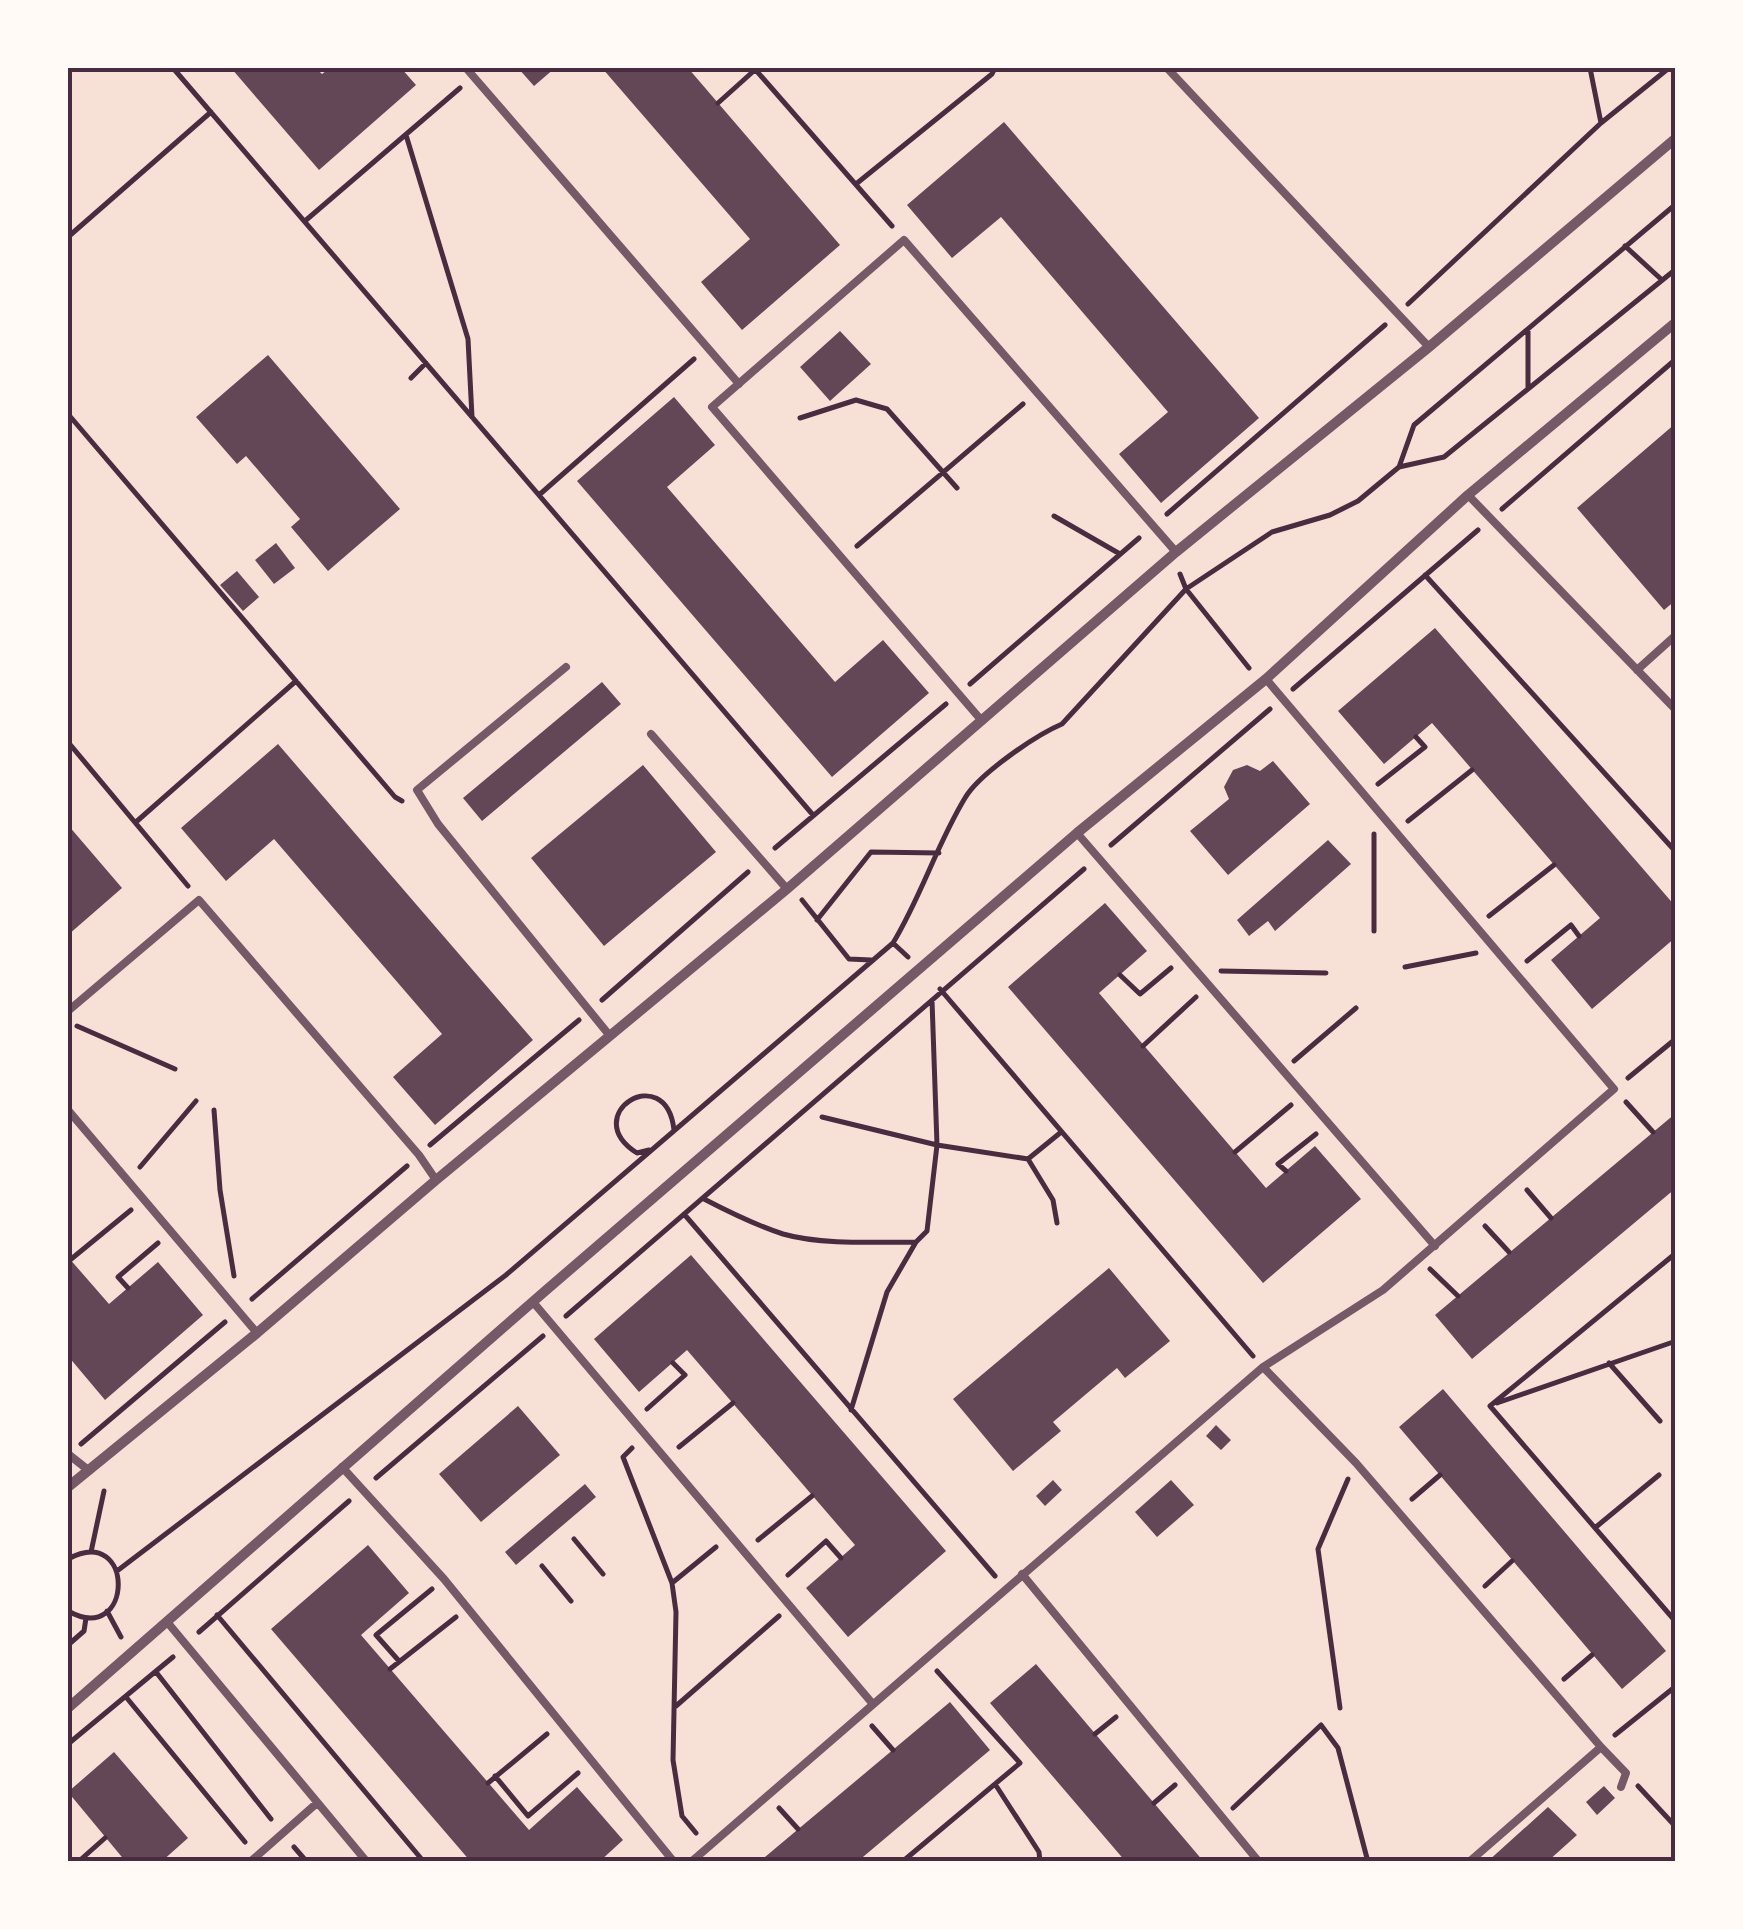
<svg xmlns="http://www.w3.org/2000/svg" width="1743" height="1929" viewBox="0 0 1743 1929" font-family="Raleway,sans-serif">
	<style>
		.building { fill: #644757 }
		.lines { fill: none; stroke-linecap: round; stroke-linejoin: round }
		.path { stroke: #4a2c40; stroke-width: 5 }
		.service { stroke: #755966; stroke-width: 8 }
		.minor { stroke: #755966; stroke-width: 10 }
		.neatline { fill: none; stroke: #4a2c40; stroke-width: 4 }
	</style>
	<rect width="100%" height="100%" fill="#f7e1d7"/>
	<path class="building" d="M231 68H316L322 74 330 68H401L416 85 319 170Z
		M518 68H555L534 86Z
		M602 68H688L840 245 742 330 701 282 750 239Z
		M1004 122 1259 418 1161 503 1119 454 1168 412 1001 217 952 258 907 205Z
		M840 331 871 364 830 401 800 367Z
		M268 355 400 509 328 571 291 527 300 519 246 456 237 464 196 417Z
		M674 397 715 445 667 487 835 682 883 640 929 693 832 777 577 481Z
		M1676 423V508L1673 511 1676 514V600L1664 610 1577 508Z
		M276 543 295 568 274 584 255 560Z
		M237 571 259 597 243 611 220 585Z
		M1435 628 1676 907V937L1592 1009 1551 960 1600 918 1432 723 1384 764 1338 711Z
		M602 682 621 704 482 821 463 798Z
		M278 744 533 1040 435 1125 393 1077 442 1034 274 839 226 881 181 828Z
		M1273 761 1310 804 1228 875 1190 831 1229 799 1224 787 1233 770 1247 765 1260 771Z
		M643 765 716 852 604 946 531 858Z
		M68 825 122 888 68 935Z
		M1328 840 1351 864 1275 931 1268 921 1249 936 1237 920Z
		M1105 903 1147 951 1099 993 1266 1188 1315 1146 1361 1199 1263 1283 1008 987Z
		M1676 1113V1188L1472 1359 1435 1315Z
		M691 1255 946 1551 848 1637 806 1588 855 1545 687 1350 639 1392 594 1339Z
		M68 1257 109 1304 158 1262 203 1315 105 1400 68 1356Z
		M1109 1268 1170 1341 1125 1378 1117 1368 1053 1422 1061 1431 1013 1471 953 1399Z
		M1443 1389 1666 1651 1622 1689 1399 1427Z
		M518 1406 560 1455 481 1522 439 1474Z
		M1216 1425 1231 1440 1221 1450 1206 1436Z
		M1053 1480 1062 1490 1045 1506 1036 1496Z
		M1171 1480 1194 1505 1157 1537 1135 1512Z
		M585 1484 596 1497 516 1565 505 1552Z
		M368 1545 409 1593 361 1635 529 1830 577 1787 623 1840 599 1862H471L271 1629Z
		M1036 1664 1204 1862H1126L990 1703Z
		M950 1702 990 1750 857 1862H759Z
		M114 1752 188 1838 161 1862H126L68 1792Z
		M1604 1786 1615 1798 1597 1815 1586 1802Z
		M1548 1807 1577 1835 1547 1862H1487Z"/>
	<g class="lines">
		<path class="path" d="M173 68 813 815
			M754 68 892 226
			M1590 68 1601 123
			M718 103 757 68
			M406 135 468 339 472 417
			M856 184 992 74 995 68
			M305 221 460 88
			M68 237 211 112
			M1625 246 1662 280
			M1408 304 1601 123 1669 68
			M1528 331V388
			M411 378 426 363
			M68 414 395 797 402 801
			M800 418 856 400 887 409 957 488
			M1399 467 1444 457 1676 269
			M539 495 694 359
			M1502 509 1676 359
			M1167 514 1385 325
			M1054 516 1120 554
			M857 546 1023 404
			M1180 574 1186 589 1249 668
			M1425 575 1676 852
			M970 684 1139 538
			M1293 689 1478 530
			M68 742 188 886
			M1378 784 1425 747 1416 737
			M1408 821 1472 770
			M136 822 296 681
			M1374 834V931
			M1111 845 1270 709
			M775 848 946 704
			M802 900 849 959 871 960
			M1489 916 1554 865
			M817 920 871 852 939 853
			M893 943 908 957
			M1527 961 1571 925 1579 936
			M1405 967 1476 953
			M1221 971 1326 973
			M1120 975 1140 994 1171 968
			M940 989 1253 1356
			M602 1000 748 872
			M77 1026 175 1069
			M1143 1046 1196 997
			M1294 1061 1356 1008
			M1628 1078 1673 1041 1676 1043
			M1626 1102 1653 1132
			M214 1110 220 1190 234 1276
			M822 1117 937 1145 1028 1159 1060 1133
			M430 1145 579 1020
			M649 1150 637 1153C577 1115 666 1059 674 1130
			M1235 1152 1291 1105
			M1028 1159 1053 1200 1057 1223
			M140 1167 196 1101
			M1286 1171 1278 1164 1316 1134
			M1527 1190 1551 1218
			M704 1199C729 1212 755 1225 783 1234 821 1245 876 1242 916 1242L927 1231 937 1145 932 1000
			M684 1214 995 1576
			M1485 1226 1509 1252
			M70 1260 131 1210
			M1430 1269 1458 1296
			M128 1288 118 1277 158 1243
			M252 1299 407 1166
			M566 1316 1084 869
			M1609 1363 1660 1421
			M1497 1403 1676 1341
			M1490 1406 1676 1622
			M1490 1406 1676 1253
			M647 1409 685 1375 673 1363
			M851 1410 887 1292 916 1242
			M81 1444 225 1322
			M679 1447 733 1403
			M632 1448 623 1457 672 1583 676 1612 673 1760 682 1816 696 1833
			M376 1478 543 1336
			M1412 1499 1440 1475
			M1596 1527 1659 1475
			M574 1539 603 1574
			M758 1540 812 1496
			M91 1552 104 1491
			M68 1559C136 1522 134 1648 68 1611
			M542 1566 571 1601
			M117 1571 506 1275 893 943C921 897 937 844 965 798 979 774 1036 735 1062 724L1186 589 1272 532 1330 515 1358 501 1399 467 1414 425 1676 204
			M788 1575 826 1541 841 1558
			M672 1583 716 1547
			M1485 1586 1512 1561
			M107 1611 121 1637
			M217 1615 424 1862
			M199 1632 349 1501
			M68 1645 84 1631 86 1618
			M399 1661 376 1635 432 1589
			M390 1669 456 1617
			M156 1672 271 1819
			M1564 1679 1592 1655
			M126 1697 245 1842
			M676 1706 779 1616
			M1340 1708 1318 1549 1348 1479
			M872 1726 893 1750
			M1095 1734 1116 1717
			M1615 1735 1676 1686
			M68 1744 173 1657
			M495 1776 528 1816 578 1773
			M488 1783 547 1734
			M995 1784 1039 1852 1040 1862
			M1638 1786 1676 1827
			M1154 1803 1175 1785
			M779 1808 798 1829
			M1233 1808 1321 1725 1338 1748 1368 1862
			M294 1847 307 1862
			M78 1862 105 1838
			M902 1862 1020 1763 937 1671"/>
		<path class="service" d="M466 68 739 384
			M1167 68 1429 347
			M1468 495 1676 710
			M566 667 417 790 438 824 610 1036
			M1637 670 1676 635
			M982 721 712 407 904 240 1176 552
			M651 734 787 889
			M1077 833 1435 1246
			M68 1011 199 900 419 1155 436 1180
			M68 1110 257 1333
			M533 1302 872 1703
			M1263 1367 1356 1463 1601 1747 1469 1862
			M68 1454 87 1469
			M342 1467 444 1579 674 1862
			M1022 1574 1259 1862
			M168 1623 367 1862
			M1601 1747 1626 1773 1621 1787
			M250 1862 317 1803
			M691 1862 1263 1367 1383 1290 1614 1089 1266 679"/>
		<path class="minor" d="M68 1487 257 1333 436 1180 787 889 1176 552 1429 347 1676 138
			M68 1708 544 1292 1077 833 1266 679 1468 495 1676 322"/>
	</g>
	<rect width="1743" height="1929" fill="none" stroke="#fffaf5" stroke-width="140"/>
	<rect x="70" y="70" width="1603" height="1789" class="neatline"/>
</svg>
